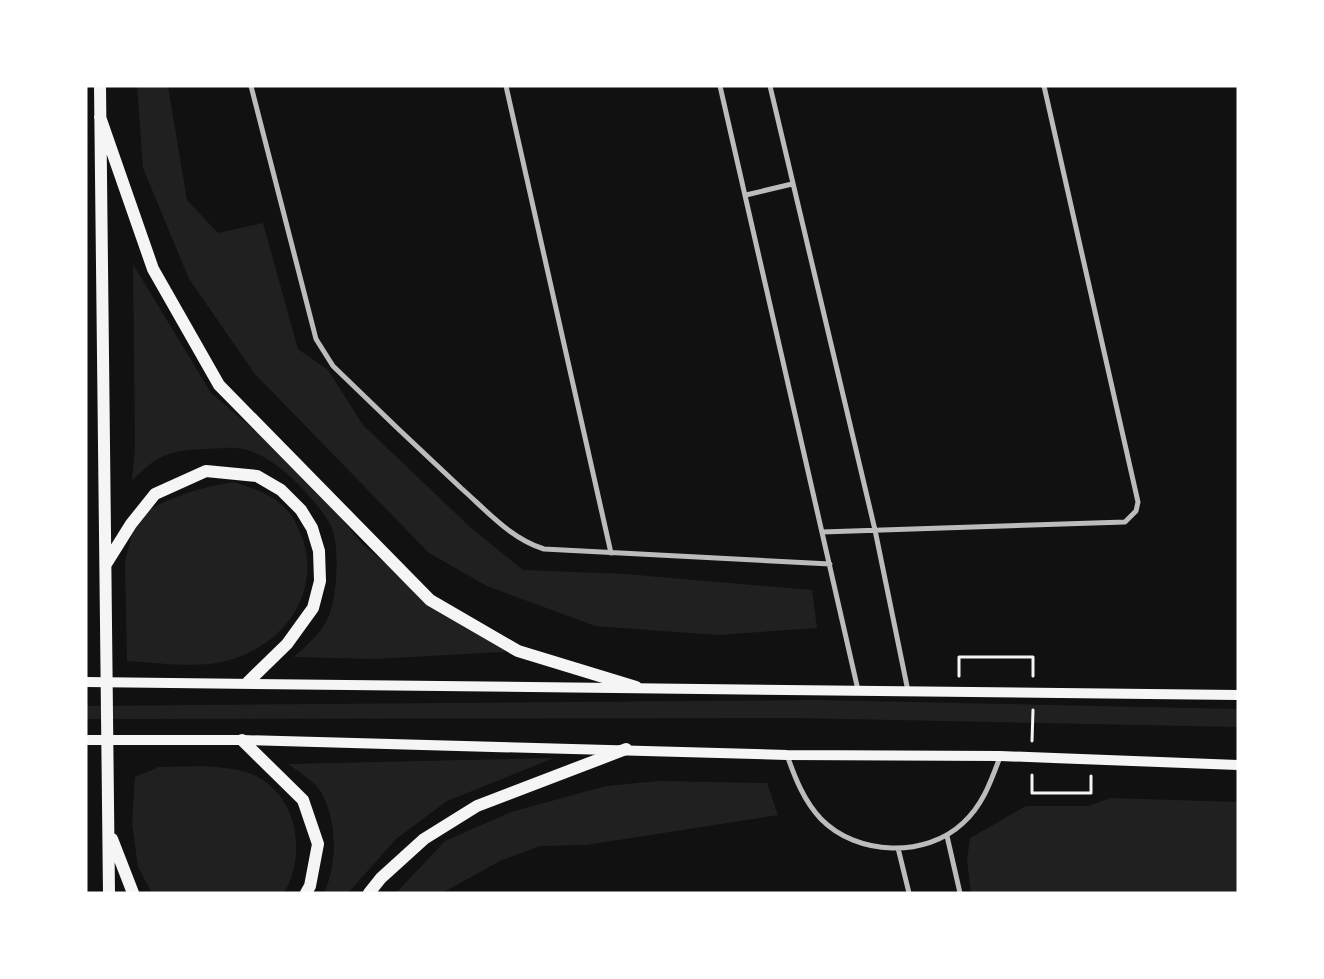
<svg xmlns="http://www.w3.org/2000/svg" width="1324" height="979" viewBox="0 0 1324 979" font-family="'Nunito Sans',sans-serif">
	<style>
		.green { fill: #202020 }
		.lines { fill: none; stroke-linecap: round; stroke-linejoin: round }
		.path { stroke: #f5f5f5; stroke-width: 3 }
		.minor { stroke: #bcbcbc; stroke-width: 5 }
		.secondary { stroke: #f5f5f5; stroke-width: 10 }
		.primary { stroke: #f5f5f5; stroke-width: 12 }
	</style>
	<rect width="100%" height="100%" fill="#111"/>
	<path class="green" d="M137 86H168L187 200 218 233 263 223 298 349 328 370 363 425 470 527 523 570 625 574 812 590 817 628 717 635 595 626 487 586 429 553 255 374 189 279 143 168Z
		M133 264 211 393 305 473 362 544 430 600 518 651 376 659 294 657C306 646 319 635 327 620 337 601 341 544 330 524 321 508 309 496 297 483 281 467 259 450 236 448 226 447 215 449 205 449 168 451 158 454 132 481L135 446Z
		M234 482C254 489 273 494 287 510 294 517 299 530 303 540 320 592 286 641 236 658 203 670 162 663 127 661L125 561 137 516C168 498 199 487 234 482Z
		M818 700 1238 709V727L794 718 86 719V706Z
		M554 758 447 801 396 839 348 893H324C338 863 337 820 321 792 314 781 299 772 288 764Z
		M205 766C223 768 241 768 258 777 299 800 306 855 284 893H152L138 867 132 823 135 777 159 767Z
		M658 781 767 783 778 815 586 845 540 846 502 860 442 893H396L445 841 511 812 606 786Z
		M1111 798 1238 802V893H971L967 860 970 838 1026 806H1088Z"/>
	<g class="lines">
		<path class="path" d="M959 676V657H1033V676
			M1032 741 1033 710
			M1032 775V793H1091V776"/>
		<path class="minor" d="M251 86 316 339 333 366C375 407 418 448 461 488 487 511 511 539 544 549L830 564
			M506 86 611 553
			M720 86 858 690
			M770 86 875 530 908 691
			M746 195 792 184
			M822 532 1125 522 1136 511 1138 502 1044 86
			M787 755C795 778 804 801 821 819 857 856 926 858 963 823 983 805 991 781 1000 757
			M947 836 960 893
			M898 848 909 893"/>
		<path class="secondary" d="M86 682 1238 695
			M86 740H242L787 755 1000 756 1238 765"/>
		<path class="primary" d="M100 86 109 893
			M100 117 153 269 219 385 430 600 518 651 636 687
			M106 564 131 524 155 494 206 471 257 476 281 490 301 510 312 528 319 551 320 581 313 608 287 644 248 682
			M242 740 303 800 318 844 310 886 306 893
			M112 839 133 893
			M369 893 381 878 424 839 477 806 626 749"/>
	</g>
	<rect width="1324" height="979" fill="none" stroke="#ffffff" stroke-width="175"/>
</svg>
